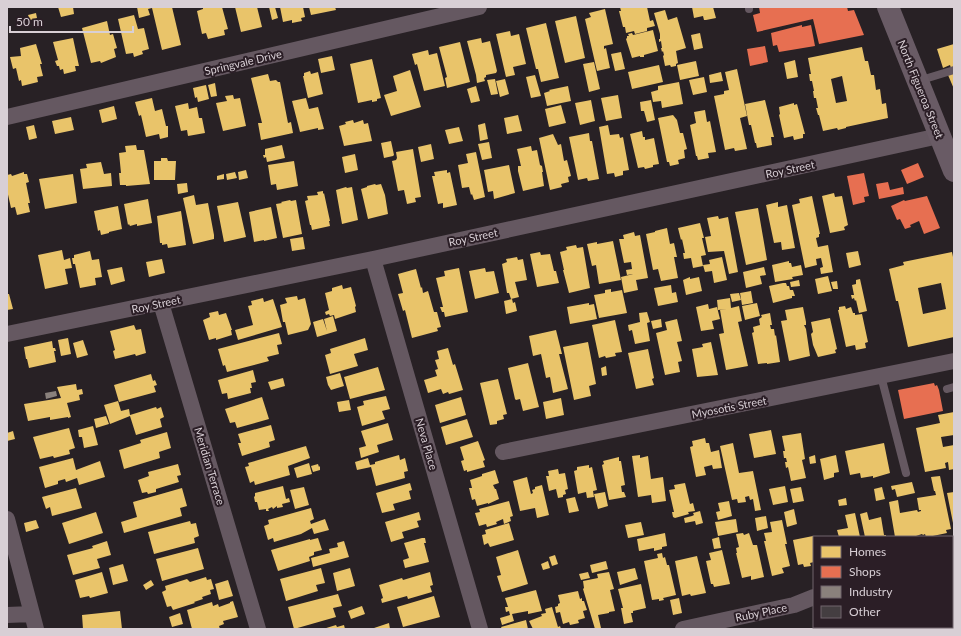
<svg xmlns="http://www.w3.org/2000/svg" width="961" height="636" viewBox="0 0 961 636" font-family="Lato,sans-serif">
	<style>
		.homes { fill: #e9c46a; fill-rule: evenodd }
		.shops { fill: #e76f51 }
		.industry { fill: #8a817c }
		.building { fill: #443e41 }
		.lines { fill: none; stroke-linecap: round; stroke-linejoin: round }
		.service { stroke: #655861; stroke-width: 8 }
		.minor { stroke: #655861; stroke-width: 16 }
		.secondary { stroke: #695b65; stroke-width: 22 }
		.labels { text-anchor: middle; dominant-baseline: central; stroke-width: 4; stroke-linejoin: round; paint-order: stroke }
		.street-label { font-size: 11px; fill: #d8cfd5; stroke: #2b1e26 }
	</style>
	<rect width="100%" height="100%" fill="#282125"/>
	<path class="homes" d="M58 7H73L74 14 61 17Z
		M137 7H172L181 45 162 50 152 8 148 9 150 15 139 18Z
		M203 7H222L228 29 224 30 225 35 208 39 206 33 202 34 197 11 203 9Z
		M235 7H257L262 27 241 32Z
		M269 7H275L278 18 272 20Z
		M280 7H303L305 17 301 18 302 21 292 23V20L283 22Z
		M309 7H335L336 10 311 15Z
		M620 7H647L650 21 653 20 655 26 647 28V31L635 34 634 31 626 33 625 27H623L619 11H621Z
		M692 7H713L716 18 706 20H704L703 16 694 18Z
		M605 9 613 44 604 46V49L606 48 610 68 597 71 585 19 591 17 589 13Z
		M665 10 668 20 677 17 686 48 676 51 678 63 676 64V66L671 67 670 65 665 66 663 56 664 55 663 51 662 52 661 48H662L661 41 659 42V39H660V34L654 13Z
		M36 13 37 18 30 20 28 15Z
		M134 15 138 29 144 28 149 49 142 51 143 54 134 57 133 53 126 54 118 19Z
		M576 16 585 58 565 63 555 21Z
		M107 21 110 35 113 34 117 48 114 49 116 57 101 63 100 61 91 63 82 28Z
		M546 23 559 78 541 82 538 69H536L526 28Z
		M653 30 658 51 644 55V57H640V56L632 58 626 39 627 38V36H629L628 34 632 33 633 35Z
		M510 31 511 36 519 34 526 64 513 67 515 75 506 77 496 34Z
		M700 33 703 48 694 50 691 35Z
		M73 38 79 66H75L76 71 64 74 63 69 60 70 59 66H57L55 61 58 60 53 42Z
		M481 38 482 43 490 41 497 71 496 73 486 75V77L484 78 485 81 477 83 476 75 467 41Z
		M460 42 470 82 447 88 445 78 447 77 439 47Z
		M36 44 42 64H40L43 76 37 77 38 82 22 86 21 80 19 81 16 68 13 69 10 57 21 56 20 48Z
		M954 44 953 67 951 68 950 65 943 68 937 49Z
		M862 47 865 61H868L871 75H874L876 90 880 89 882 104 886 103 888 118 846 127V128L838 130 837 128 823 131 819 115H818L816 108H818L816 98H814L813 91H814L812 81H810L809 74H811L808 58ZM842 76 847 101 836 103 831 79Z
		M428 50 429 55 437 53 445 86 424 91 417 64 415 65 412 54Z
		M621 52 625 69 615 71 611 54Z
		M332 56 335 70 321 73 318 59Z
		M372 59 381 98 377 99V101L372 102V100L358 103 350 64Z
		M795 60 798 77 787 79 784 63Z
		M696 61 699 76 680 80 677 65Z
		M594 62 600 89 589 92 583 64Z
		M659 65 663 82 632 89 628 72Z
		M737 69 747 116 740 118 747 149 735 151 734 148 725 150 714 96 724 94V91L729 90 725 72Z
		M410 70 421 107 391 116 384 95 397 91 393 76Z
		M310 71 311 74 318 72 323 94 308 98 303 76H304V73Z
		M721 72 723 81 710 83 709 75Z
		M954 73V89L948 75Z
		M268 74 270 81 276 80 278 82H280L288 123 291 122 293 133 261 140 258 123H262L251 78Z
		M535 75 541 96 531 98 526 77Z
		M704 77 707 92 693 95 689 80Z
		M495 79 498 94 491 95 487 80Z
		M505 79 509 94 500 97 496 81Z
		M679 82 683 104 662 108 661 101 653 102 651 92 658 90V86Z
		M215 83 217 96 211 97 208 85Z
		M206 85 209 99 198 102 197 97 195 98 193 88Z
		M476 86 480 101 471 103 467 89Z
		M568 86 571 101 547 106 544 93 550 91 549 90Z
		M233 95 234 99 240 98 246 126 223 131 216 103 227 101 225 96Z
		M618 95 622 118 606 121 601 98Z
		M152 98 155 111 162 109 166 126H168V137L160 139 159 134 146 137 141 115 139 116 135 102Z
		M306 98 309 109 318 107 324 129 318 130V128L300 132 292 101Z
		M591 100 595 121 580 125 575 103Z
		M651 100 655 120 647 122 644 111H641L640 102Z
		M765 100 774 137H771L772 145 757 148 756 143H755L751 125H749L745 104Z
		M188 103 189 109 197 107 199 118H202L205 133 188 136 187 130 181 131 175 106Z
		M794 103V105L797 104 805 134H803V138L794 140 793 136 784 138 779 115 780 114 779 107Z
		M561 105 566 123 549 127 545 109Z
		M114 106 117 119 102 123 99 110Z
		M705 110 707 122 710 121 716 152 708 153 709 158 698 160 697 156H696L690 125 696 123 694 112Z
		M518 115 522 131 507 134 504 118Z
		M673 115 677 120 680 133H683L687 149 684 150 685 158 678 160 679 164 670 166 669 162H667L658 118Z
		M71 117 74 130 55 134 52 121Z
		M353 120 354 123 363 120 364 124 368 123 372 141 344 146 339 126 346 124 345 122Z
		M485 123 488 139 480 141 478 125Z
		M34 125 37 138 29 140 26 127Z
		M608 125 610 135 619 134 620 138 623 137 629 170 623 171V175L615 177 614 173 607 174 599 127Z
		M459 127 463 141 449 144 445 130Z
		M642 131 643 137H645V140L654 138 659 164 653 165V167L645 169 644 167 638 168 630 134Z
		M589 133 590 141H592L599 179 588 181 587 178 578 180 569 137Z
		M553 134 558 145 561 144 564 161 567 160 571 176 568 177 569 182 561 184 562 187 550 190 539 138Z
		M391 141 394 155 393 156 384 158 381 143Z
		M489 142 492 158 482 160 478 144Z
		M431 144 434 159 421 162 418 147Z
		M136 145 137 150H144L150 184 126 186V185H120L119 173H121L119 153 126 152 125 146Z
		M282 145 285 158 267 162 266 157 264 158 263 155H265V149Z
		M531 146 532 151 537 150 540 165 542 166 543 172H542L544 186 523 191 518 171V166H521L517 149Z
		M413 149 421 197 415 198 416 202 407 204 404 190 398 191 392 161 396 160 397 158 396 152Z
		M476 152 485 197 474 200 472 194 471 195 469 187 462 188 458 165 468 163 466 154Z
		M355 154 358 170 345 173 342 157Z
		M161 158H167L168 161H176L175 180H154V161H161Z
		M294 161 298 186 277 190 276 184 271 185 268 165Z
		M101 162 104 174 111 173 112 186 83 189 80 169 87 168 86 164Z
		M509 165 515 193 494 199 493 191 488 192 484 170Z
		M246 170 248 178 239 180 238 172Z
		M447 170V173L450 172 457 205 443 208V203L438 204 432 176H435L434 172Z
		M24 172V174H27L29 182 26 183 30 203H28L30 212 17 215 15 207 11 208 7 190V175L11 174 12 176Z
		M235 172 237 178 227 180 226 174Z
		M73 174 77 203 45 209 39 179Z
		M224 174V179L217 180V176Z
		M187 183 188 192 178 194 177 184Z
		M375 184 376 185 381 184 385 195 388 214 368 219 361 189 367 187V186Z
		M346 187 347 188 352 187 358 220 342 224 336 190Z
		M323 191V194L324 193 330 221H329L330 226 312 230 311 225H310L305 201 308 200 307 196 318 195 317 192Z
		M834 193 835 197 842 196 848 225 844 227 845 230 830 233 822 196Z
		M194 195 196 205 208 203 214 235V239L193 244 183 198Z
		M812 196 820 234H819V237L816 238 818 247 828 245 833 272 821 274 820 268 823 267 821 258 816 259 817 265 805 268 792 205 800 203 799 199Z
		M148 199 152 223 137 226V224L130 226 129 224 128 225 124 204Z
		M290 200 291 201 296 200 302 234 283 238 276 204 282 203 281 202Z
		M238 202 246 237 224 242 217 206Z
		M778 202V207L787 205 795 248 782 250 781 242 774 243 766 205Z
		M118 206 122 229 109 232V233L101 235 100 230 98 231 94 211Z
		M271 207 277 238 264 241V240L254 242 249 212Z
		M758 208 767 260 746 265 735 212Z
		M181 211 186 245 168 248 167 244 162 245V243H160L157 216Z
		M718 216 719 219 728 217 738 272 729 274 724 251 708 252 705 237 711 236 707 218Z
		M700 223 704 238H702L706 255 701 256 703 266 693 268 691 258 684 259 683 253H685L682 239 681 240 678 228Z
		M667 228 670 244 674 243 677 257H674L678 278 661 281 658 269 653 270 646 234 655 232V231Z
		M634 232 635 236 640 235 648 278 636 280 638 290 624 293 621 277 633 274 627 275 626 270 632 269 631 262 624 263 619 239H624L623 235Z
		M303 237 305 249 292 251 290 239Z
		M613 241 621 280 599 284 596 265 592 266 587 244 597 242V244Z
		M576 245 577 248 583 247 590 288 569 293 563 270H564L560 252 567 250 566 247Z
		M62 250 64 260 70 258 72 268 65 269 68 284 45 289 38 255Z
		M90 251 92 260 99 259 102 277 95 278 96 285 80 288 75 264H73L72 258H74V255Z
		M858 251 861 265 849 268 846 253Z
		M540 252 541 255 550 254 554 271H556L559 283 537 287 530 254Z
		M952 252 954 262V337L908 347 898 301H896L889 269 904 265 903 262ZM941 283 946 309 923 314 918 288Z
		M517 257 518 260 523 259 527 280 515 282 519 297 511 299 509 293H507L502 264 507 262 506 259Z
		M722 257 727 280 714 283 712 271 705 272 703 265 710 264 709 260Z
		M162 259 165 273 149 277 146 262Z
		M789 261V263H791L792 267 801 265 803 275 792 277 793 279 775 282 772 265Z
		M122 267 125 281 111 285 107 270Z
		M764 267 766 275 760 276 762 284 746 288 743 272Z
		M459 268 468 312 445 317 444 312H442L440 307H443L436 278 445 276 444 271Z
		M485 268 486 272 494 271 499 293 475 299 469 271Z
		M416 269 421 288 422 287 423 293 428 291 434 312H437L441 327 437 328 438 331 412 338 405 310 403 311 398 294 403 293 398 274Z
		M828 276 832 291 818 294 815 279Z
		M690 277V279L699 277 702 291 686 295 683 280Z
		M860 279 867 311 859 313 856 300 855 301 854 298 852 299 851 295H854L852 285 856 284V280Z
		M799 280 800 286 791 287 790 282Z
		M837 281 838 289H833L831 282Z
		M783 283H786L787 286H789L790 290H793L795 296H792V298L773 303 769 286Z
		M342 285 343 289 351 287 356 306 355 307 356 312 335 319 334 315 330 316 329 314 326 315 325 312 329 310 325 293 332 291V288Z
		M671 285 672 293 676 292 678 302 658 306 654 288Z
		M611 289V292L622 290 627 313 599 318 594 295 605 293V290Z
		M751 291 753 303 742 305 740 293Z
		M739 293 741 300 732 302 730 294Z
		M7 294H9L13 309 7 310Z
		M297 296 298 300 305 298 311 324 308 330 288 335 285 322H283L280 305 287 303 285 298Z
		M263 298 264 302 273 299 282 327 238 340 235 330 253 325 248 306 252 305 251 301Z
		M730 298 731 308 739 306 742 321 738 322 748 366 726 370 719 334 724 333 720 310 727 309 718 310 717 300Z
		M512 299 513 303 515 302 517 311 506 314 504 301Z
		M589 303V305L594 304 597 319 570 324 567 307Z
		M757 303 760 316 745 320 742 306Z
		M708 304 709 309 717 307 720 319 712 321 714 329 701 331 696 307Z
		M845 306 846 309 851 307 853 313H855V315L862 314 868 342 865 343 866 348 856 350 855 345 846 347 838 310H839V307Z
		M803 307 806 322V325H804L806 329 810 356 789 361 781 321 787 320 785 310Z
		M218 311 219 315 226 313 232 330H231L232 335 216 340V338L209 340 203 320 210 317 209 313Z
		M647 312 650 322 647 323 650 341 635 344 632 330 629 331 628 325 640 322 639 313Z
		M770 313 772 325H770L771 329H774L775 336 776 335 780 362 767 364V363L758 364 752 333 754 332 753 327 760 325 759 319 762 317 761 315Z
		M333 316 337 331 317 337 313 322 323 319 327 331 324 319Z
		M830 318 837 349 835 350 836 353 818 357 813 345 811 334 813 332 811 322Z
		M661 319 662 327 653 329 651 321Z
		M677 319 682 341 677 342 682 361 678 362 680 372 665 375 656 333 667 330 665 322Z
		M615 320 622 352 615 353 616 356 606 358 605 356 599 358 592 325Z
		M134 325 136 330 141 329 146 353 136 356 135 354 115 359 113 351 115 350 110 331Z
		M556 330 562 354H559L568 389 553 393 550 377 546 378 541 354 533 356 529 336Z
		M279 333 282 344 277 345 279 354 267 357 269 361 227 372 225 365 223 366 218 349Z
		M68 338 71 354 61 356 58 340Z
		M365 338 368 350 354 354 358 366 330 374 325 355 331 353 330 349Z
		M83 340 88 355 77 358 73 343Z
		M52 341 53 348H55L56 351H54L56 362 29 368 27 359H26L24 347Z
		M588 342 596 384 589 386 591 396 574 400 563 347Z
		M711 342 718 375 697 377 692 349 703 347 702 344Z
		M448 348 453 365 455 364 463 390 449 394 448 392 443 394 441 389 428 393 424 380 437 376 435 370 438 369 435 360 439 359 437 351Z
		M648 349 654 378 652 379 654 385 636 389 628 353Z
		M528 363 539 407 523 411 520 399 516 400 515 399 508 368Z
		M606 366 607 375 602 376 601 368Z
		M378 367 385 390 350 399 344 377Z
		M253 370 256 382 251 383 252 388H250L251 393 228 399 227 393 222 394 218 380Z
		M340 373 344 386 331 390 328 385 326 377Z
		M151 374 153 381 155 380 157 385 154 386 156 392 119 402 114 385Z
		M283 378 285 386 271 390 268 382Z
		M498 379 507 414 503 415 504 419 497 421V424L490 425 480 383Z
		M76 384 77 390 82 389 83 394 79 395 80 400 67 403 71 417 68 418V417L50 420V417L28 421 24 404 61 398 57 387Z
		M386 396 390 409 382 411 385 419 362 426 357 407 364 405 363 401Z
		M262 397 269 419 237 428 235 422 230 423 225 409Z
		M461 397 466 415 440 423 435 405Z
		M561 398 564 415 546 419 543 402Z
		M349 400 351 410 339 412 337 402Z
		M118 401 121 411 129 409 130 415 156 407 157 409 161 407 164 417 160 419 162 427 136 435 130 416 110 424 104 405Z
		M954 412V435L941 437 943 447 954 445V469L949 470 948 462 945 463 946 468 925 472 916 428 940 423 938 415Z
		M106 416 109 424 96 428 94 419Z
		M467 419 473 437 446 445 441 427Z
		M388 423 393 440 377 445 379 452 361 458 359 448 366 446 361 431Z
		M271 425 275 440 269 442 270 447 242 456 238 443H241L238 434Z
		M93 426 98 445 84 448 82 437H79L78 430Z
		M69 428 75 448 69 450 70 454 54 458 53 456 40 459 33 437Z
		M771 430 776 454 754 458 749 434Z
		M13 431 15 439 7 441V433Z
		M167 432 171 448 159 452 160 458 124 469 119 450 141 443 140 440Z
		M801 433 805 459 802 460 806 478 791 481 788 467 786 468 785 462H787L786 458H784L783 451H785L782 436Z
		M705 438 706 443H709L711 452 719 450 722 468 713 469 712 465 704 467 706 475 696 477 690 447 693 446 692 441Z
		M478 441 485 460 483 461 485 467 467 472V470L464 471 461 461 464 460 460 447Z
		M733 443 739 473 753 471 761 510 755 511 753 499 750 500 749 496 745 497 746 502 738 503 737 499 732 500 720 446Z
		M884 443 890 473 873 478V476L861 478 860 473 850 475 845 451Z
		M306 446 310 458 288 466 290 475 255 485 254 481 250 483 245 467 249 466 248 463Z
		M399 455 400 460 405 458 408 471 404 472 405 478 376 486 371 467 357 470 355 462 368 458 370 465 375 464V462Z
		M640 455V458L648 456 651 479 663 477 666 501 652 503 651 495 638 497 632 456Z
		M815 455 816 463 810 464 809 457Z
		M836 455 839 472 834 473V477L824 480 820 459Z
		M619 457V461H621L625 485 621 486 622 492H624L626 497 609 500 602 465 604 464 603 461Z
		M73 458 76 470 100 461 105 477 79 485 77 478 66 482 65 479 58 481V484L45 488 39 467Z
		M309 463 312 474 297 478 294 468Z
		M178 464 181 475 177 476 179 482 156 489V492L148 494 147 492 142 493 138 480 149 476 148 472Z
		M318 464 319 467 320 466V470L313 472 311 466Z
		M589 465V468L592 467 597 490 593 491 594 497 587 498 586 492 578 494 574 471 577 470V467Z
		M558 469 559 474 565 473 568 489 565 490 566 494 563 495V497L558 498 556 489 549 491 546 476H549L548 471Z
		M495 470 499 483 493 485 495 489H496L499 499 488 504V503L477 506 475 499 472 500 469 488H472L470 480 482 476V474Z
		M940 476 951 529 946 530 947 533 928 537H926L925 534 923 535 922 534 913 537H895L889 502 898 500 900 513 917 510 918 512 921 511V510H919L917 498 936 495 935 491H934L931 477Z
		M527 477 531 494 533 493 532 490 535 489V487L542 485 549 515 537 518 535 508 520 511 513 481Z
		M912 482 915 493 897 497 895 489 892 490 891 486Z
		M410 483 412 490 409 491 411 499 393 504 395 510 382 513 376 493Z
		M685 483 690 504 693 503 695 511 688 512 689 514 675 518 673 517 672 512H674L669 490 675 489 674 485Z
		M283 486 286 499 289 498 290 502 282 504 283 507 277 508V506L273 509 272 507 268 509 269 511H266V509L259 510 257 502H255L254 497 255 496V493Z
		M785 486 788 502 773 505 769 489Z
		M304 487 309 505 295 509 290 490Z
		M801 487 804 501 793 503 790 489Z
		M882 487 885 499 876 501 874 489Z
		M76 488 82 508 52 516 50 507 46 509 42 497Z
		M182 488 187 506 180 508 182 516 124 533 121 522 137 517 133 502Z
		M605 492 608 506 598 509 594 494Z
		M954 492V523H953L947 493Z
		M575 497 579 511 569 513 566 499Z
		M846 498 847 505 839 506 838 500Z
		M509 501 513 516 510 517 511 521 504 524 503 519 496 522 497 524 487 527 486 524 479 526 475 513 480 512 479 509Z
		M729 501 732 516 718 520 716 512 720 511 718 503Z
		M311 508 314 519 310 521 311 524 325 519 329 530 314 534 312 528 301 534 274 542 273 538 268 540 264 526 269 524 268 520Z
		M794 509 797 524 787 527 784 512Z
		M700 511 703 523 696 525 695 521 685 523 684 518 692 516 694 515 693 513Z
		M96 512 103 533 69 544 62 523Z
		M419 512 421 520 417 521 419 527 402 532 404 538 391 542 385 522Z
		M867 512 869 520 881 517 884 535H886V537H865L860 514Z
		M855 513 860 537H839L837 530 848 528 845 515Z
		M766 516 768 528 757 531 755 518Z
		M736 519 738 532 718 536 715 522Z
		M36 520 39 528 26 532 24 523Z
		M782 520 787 544H785L790 566 782 568 784 573 772 576 764 541H766L764 533 772 532 770 522Z
		M190 521 191 524 196 523 199 536 194 538 195 543 154 554 148 532Z
		M641 522 644 535 628 538 625 525Z
		M509 523 514 540 490 547 488 543 484 545 482 535 486 534 485 530Z
		M665 533 667 546 662 547V549L654 551V548L639 551 637 539Z
		M743 533 744 535 749 533 753 545H757L764 577 751 580V576L742 578 736 553H737L736 548 739 547 736 534Z
		M813 536 814 543V562L810 563 811 566 804 567 803 564 798 565 793 540Z
		M719 537 721 548 714 549 712 539Z
		M318 538 322 550 314 552V555L309 557 310 561 278 571 271 550 310 539V540Z
		M422 538H425L426 543H424L429 562 405 568 403 560 409 558 404 543Z
		M107 541 111 555 97 559 100 568 73 575 67 555 93 548 92 546Z
		M344 541 349 557 313 567 311 558 330 553 329 549 338 547 337 543Z
		M198 548 204 569 162 581 156 559Z
		M518 550 528 584 502 592 497 576 501 575 496 557Z
		M722 550 730 584 714 587 713 584H711L706 561 711 560 709 553Z
		M662 553 663 558 665 557 667 565H669L676 595 663 598 664 600 659 601V599L652 600 644 561 658 558 657 554Z
		M555 555 558 564 552 566 549 557Z
		M697 556 706 593 691 596 690 594 682 596 675 561Z
		M548 561 550 568 543 570 541 564Z
		M606 561 608 569 592 573 590 565Z
		M123 564 128 581 113 585 109 568Z
		M321 568 325 583 316 585 318 591 286 601 280 579Z
		M350 568 355 586 337 591 333 573Z
		M635 568 638 579 620 585 617 572Z
		M102 572 108 593 90 598 89 596 80 598 75 580Z
		M430 572 433 585 430 586 432 592 408 599 407 596 382 603 381 599 383 598 379 585 402 578 403 580Z
		M588 572 590 578 581 580 579 574Z
		M609 572 614 589 610 590 615 611 609 612V613L598 615 601 628 595 629 583 589 584 588 583 581 598 578 597 574Z
		M206 577 207 580 211 579 214 589 210 590 211 594 202 597 203 599 194 602 195 603 173 610 171 606 167 607 162 592 166 590 165 586 187 579 190 582Z
		M151 580 154 585 146 590 143 585Z
		M228 580 233 596 219 600 215 584Z
		M641 584 646 608 633 611V613H631L633 622 624 624 621 608H623L618 589Z
		M536 590 542 611 528 614V611L512 614 514 621 502 625 500 618 510 615 509 611 506 612 505 607H508L505 598Z
		M578 591 580 599 582 598V601H584L587 610 583 611 585 618 578 620 579 623 570 625 569 622 563 624 560 612 556 613 555 607 558 606V604L560 603 558 595Z
		M338 594 342 606 333 608 336 617 294 629 288 607Z
		M434 596 440 617 403 627 397 607Z
		M679 598 682 613 673 615 670 600Z
		M233 601 238 617 223 621 224 624 219 626 220 629H192L187 610 212 602 213 606 218 604 219 607 230 603V602Z
		M362 606 365 614 351 619 348 611Z
		M552 607 558 627 560 626 561 629H533L529 621 542 616 541 614 546 613 545 609Z
		M120 611 122 629H83L82 615Z
		M180 613 183 624 172 627 169 617Z
		M526 620 528 629H502L501 627Z
		M389 623 390 629H371Z
		M336 625 337 627 344 625 345 629H323Z"/>
	<path class="shops" d="M759 7H847L848 11 854 10 864 35 819 44 813 19 757 32 753 15 760 13Z
		M802 25V27L811 25 815 46 779 52 777 45 773 46 771 33Z
		M765 46 768 62 750 66 747 49Z
		M918 163 924 177 907 184 901 170Z
		M864 173 869 196 864 197 865 202 853 205 847 176Z
		M888 182 890 190 903 187 904 194 879 199 876 184Z
		M927 196 940 228 924 234 919 221 910 225 911 227 905 229 900 219 897 220 891 206 904 200 905 201Z
		M934 383 935 386 937 385 939 390 943 411 904 419 898 390Z"/>
	<path class="industry" d="M56 391 57 396 46 399 45 393Z"/>
	<path class="building" d="M952 586H954V629H917L916 627H952Z"/>
	<g class="lines">
		<path class="service" d="M749 7V9
			M918 81 954 70
			M881 376 906 473
			M947 389 954 387"/>
		<path class="minor" d="M7 117 479 7
			M373 259 480 629
			M161 303 258 629
			M7 334 373 259 939 136
			M503 452 954 361
			M7 519 36 629
			M952 558H954
			M7 615 32 614
			M683 629 794 605 814 597"/>
		<path class="secondary" d="M888 7 954 171"/>
	</g>
	<g class="labels">
		<g class="street-label">
			<text transform="translate(243 62) rotate(-13)">Springvale Drive</text>
			<text transform="translate(921 89) rotate(68)">North Figueroa Street</text>
			<text transform="translate(790 169) rotate(-12)">Roy Street</text>
			<text transform="translate(473 237) rotate(-12)">Roy Street</text>
			<text transform="translate(156 304) rotate(-12)">Roy Street</text>
			<text transform="translate(729 407) rotate(-11)">Myosotis Street</text>
			<text transform="translate(427 444) rotate(74)">Neva Place</text>
			<text transform="translate(210 466) rotate(73)">Meridian Terrace</text>
			<text transform="translate(761 612) rotate(-12)">Ruby Place</text>
		</g>
	</g>
	<rect width="961" height="636" fill="none" stroke="#d8cfd5" stroke-width="16"/>
	<rect x="813" y="536" width="140" height="92" fill="#2b1e26" stroke="#70656c"/>
	<rect x="821" y="546" width="20" height="12" fill="#e9c46a" stroke="#70656c"/>
	<text x="849" y="556" font-size="12" fill="#d8cfd5">Homes</text>
	<rect x="821" y="566" width="20" height="12" fill="#e76f51" stroke="#70656c"/>
	<text x="849" y="576" font-size="12" fill="#d8cfd5">Shops</text>
	<rect x="821" y="586" width="20" height="12" fill="#8a817c" stroke="#70656c"/>
	<text x="849" y="596" font-size="12" fill="#d8cfd5">Industry</text>
	<rect x="821" y="606" width="20" height="12" fill="#443e41" stroke="#70656c"/>
	<text x="849" y="616" font-size="12" fill="#d8cfd5">Other</text>
	<path d="M10 26v6h123v-6" fill="none" stroke="#d8cfd5" stroke-width="2"/>
	<text x="16" y="26" font-size="12" fill="#d8cfd5" stroke="#2b1e26" stroke-width="3" paint-order="stroke">50 m</text>
</svg>
